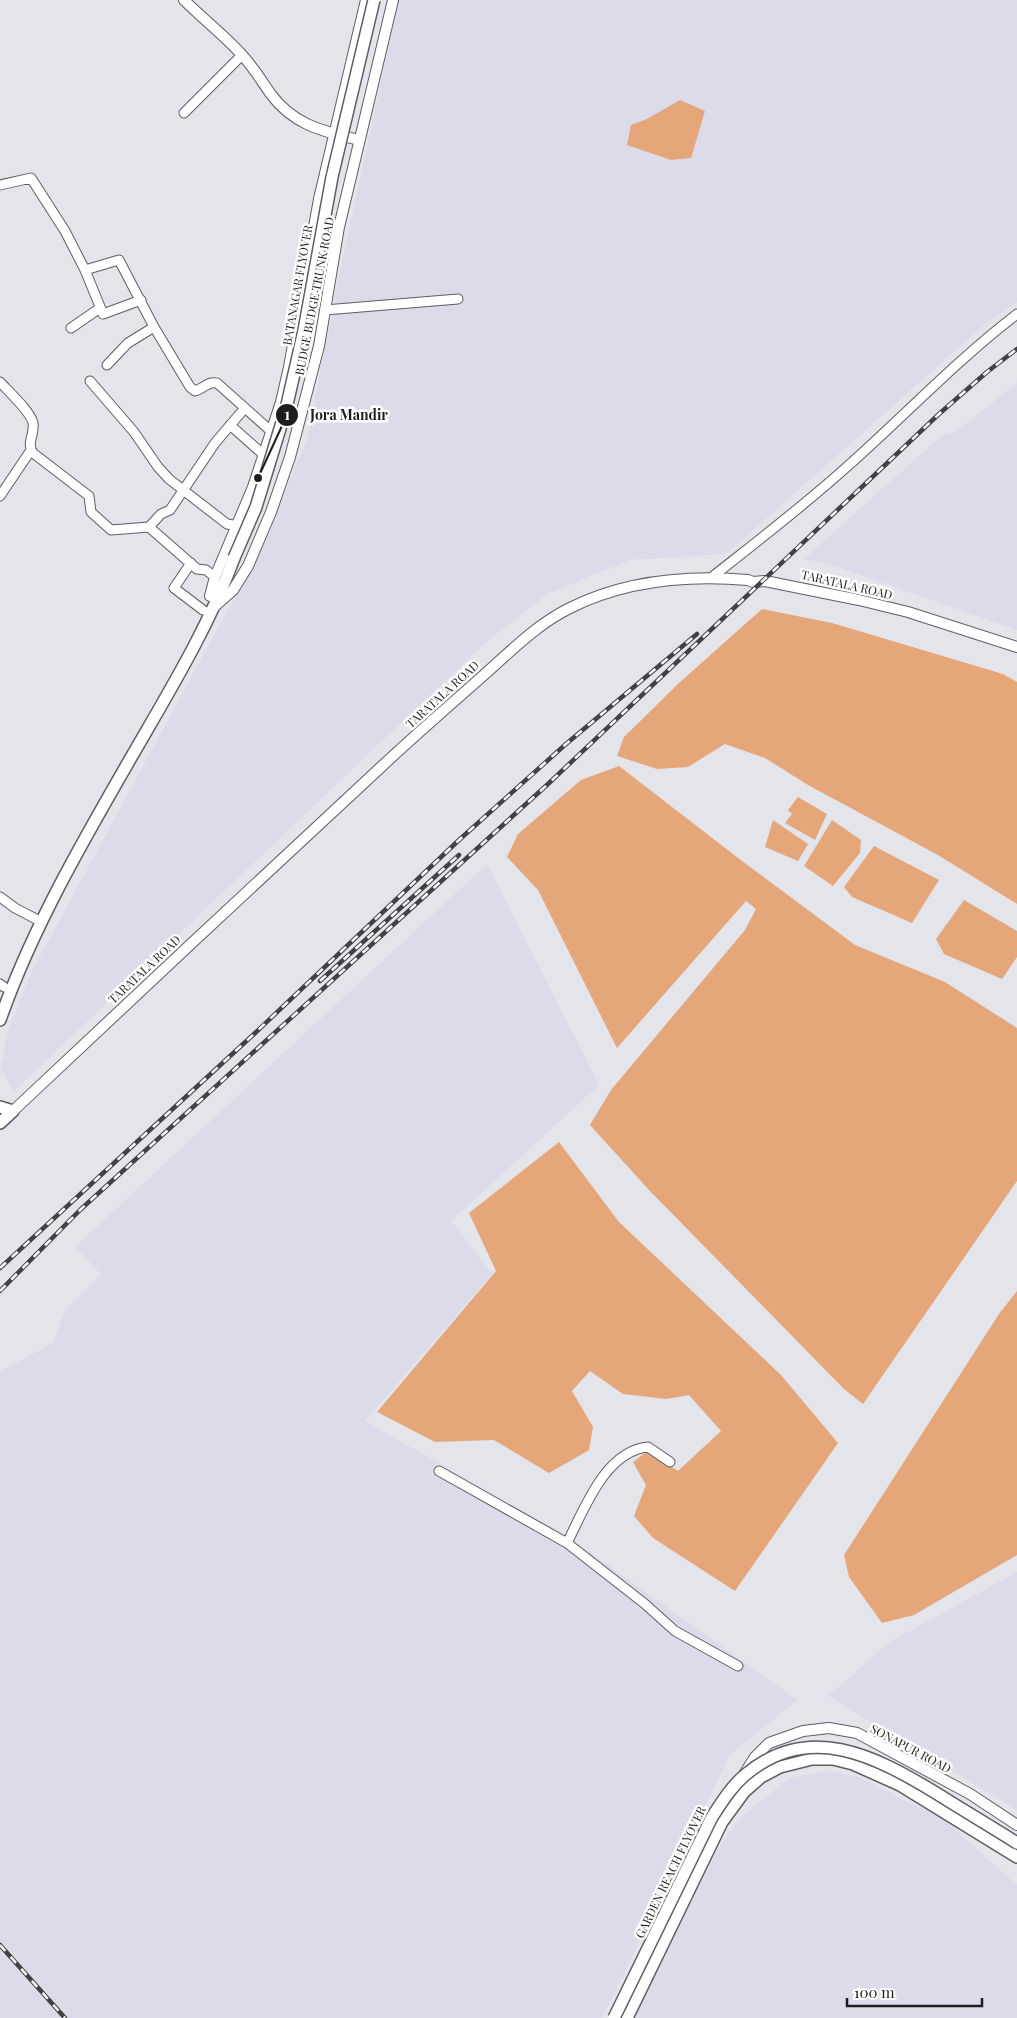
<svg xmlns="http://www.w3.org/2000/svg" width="1017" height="2018" viewBox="0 0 1017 2018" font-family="'Playfair Display',serif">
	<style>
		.built { fill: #dbdbea }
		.water { fill: #e5a679 }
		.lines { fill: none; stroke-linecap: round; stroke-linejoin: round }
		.minor-casing { stroke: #5d5d63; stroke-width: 11 }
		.tertiary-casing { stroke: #5d5d63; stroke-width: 12 }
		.secondary-casing { stroke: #5d5d63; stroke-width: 14 }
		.minor { stroke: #fff; stroke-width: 9 }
		.tertiary { stroke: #fff; stroke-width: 10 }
		.secondary { stroke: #fff; stroke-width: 11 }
		.rail-casing { stroke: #424246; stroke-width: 4.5 }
		.rail { stroke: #fff; stroke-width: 2.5; stroke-dasharray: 8; stroke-linecap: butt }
		.secondary-bridge-casing { stroke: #5d5d63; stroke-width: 14; stroke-linecap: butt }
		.secondary-bridge { stroke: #fff; stroke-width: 11 }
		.labels { text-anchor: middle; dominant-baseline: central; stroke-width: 5; stroke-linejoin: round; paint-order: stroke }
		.street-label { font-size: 12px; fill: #1d1d20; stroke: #fff }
		.leader { fill: none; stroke: #1d1d20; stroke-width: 2 }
		.callout-dot { fill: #1d1d20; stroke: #fff; stroke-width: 2 }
		.mark-label { font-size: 15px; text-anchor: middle; font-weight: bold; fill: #fff }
		.callout-label { font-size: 14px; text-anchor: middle; font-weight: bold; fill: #1d1d20; stroke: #fff; stroke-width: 5; stroke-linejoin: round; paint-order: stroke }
	</style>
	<rect width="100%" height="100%" fill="#e4e4eb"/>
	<path class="built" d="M399 0H1017V302L985 324 726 554 630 560 549 593 486 642 13 1092 1 1067 7 1033 32 971 263 545 307 440 343 257Z
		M1017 383V630L838 567 804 559 941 436 957 431Z
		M487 864 599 1085 451 1221 492 1274 365 1421 570 1538 797 1700 730 1755 602 2018H0V1372L53 1343 65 1310 101 1274 75 1247Z
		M1017 1572V1810L828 1696 890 1642Z
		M828 1771 856 1776 943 1819 1017 1885V2018H634L719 1847 742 1816 790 1778Z"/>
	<path class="water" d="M680 100 705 111 691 158 671 160 627 145 631 125 647 119Z
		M762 609 832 623 1003 674 1017 682V904L938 855 808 785 765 758 725 744 688 767 657 769 617 756 624 737 679 683Z
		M619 766 742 861 855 945 945 982 1017 1028V1181L863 1404 844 1389 649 1190 590 1125 611 1090 745 930 756 909 746 901 617 1048 538 890 507 857 518 834 581 780Z
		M798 797 827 814 815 840 785 823 792 814 788 810Z
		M773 820 808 844 798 861 765 847Z
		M832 820 861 840 860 853 833 886 804 866Z
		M874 846 939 880 912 923 852 897 844 887Z
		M964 900 1017 931V957L1002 979 944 954 936 939Z
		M559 1142 619 1222 781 1375 838 1443 735 1591 653 1538 634 1516 646 1485 633 1462 646 1452 678 1471 721 1431 689 1395 666 1399 623 1394 590 1371 572 1391 593 1427 589 1450 549 1473 494 1440 435 1442 377 1412 496 1271 469 1213Z
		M1017 1291V1555L914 1615 882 1623 849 1577 844 1555 999 1314Z"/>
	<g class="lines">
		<defs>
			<path id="minor" d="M184 113 242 55
				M0 185 31 178 65 231 85 270 103 314 141 300
				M85 270 119 260 154 327 190 387 195 391C203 389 208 381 217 383L273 433
				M325 310 458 299
				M71 328 100 308
				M107 365 128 343 154 327
				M90 381 134 432 158 467 169 479 227 524 239 526
				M0 382C8 391 31 412 33 423 35 434 26 443 33 453L89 496 91 512 111 530 149 527 161 514 170 510 215 443 244 409
				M230 425 265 456
				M0 496 31 450
				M149 527 197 569 206 570 215 577
				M191 563 174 588 203 610
				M712 577C759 540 806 504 850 464 906 414 957 360 1017 314
				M0 897 15 908 36 919
				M0 984 4 987
				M439 1471 567 1543 645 1604 675 1631 738 1666
				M567 1543C584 1510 605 1451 648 1447L670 1462"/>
			<path id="tertiary" d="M184 0C203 19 225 36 243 56 253 67 261 80 270 93 293 125 322 131 359 140
				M210 596 215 577 253 487 281 402 289 367 319 199 366 0
				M214 607 233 590 248 566 271 512 290 457 319 346 339 227 393 0
				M13 1111C135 996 257 882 380 768 414 736 450 705 485 674 511 651 537 624 570 608 624 581 688 575 748 580L753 582 765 581 859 600 908 612 1017 647
				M743 1776 755 1757 769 1743 803 1731 829 1728 857 1733 970 1794 1017 1825"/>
			<path id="secondary" d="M0 1020C35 920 94 822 147 730 179 675 212 618 234 558
				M0 1107 13 1111
				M0 1123 13 1111
				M627 2018 722 1822 744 1792 761 1777 780 1767 812 1759H833L853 1764 900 1785 1017 1857"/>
		</defs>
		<use href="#minor" class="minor-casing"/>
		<use href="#tertiary" class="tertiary-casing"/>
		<use href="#secondary" class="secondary-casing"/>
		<use href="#minor" class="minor"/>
		<use href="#tertiary" class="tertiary"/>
		<use href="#secondary" class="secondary"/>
		<defs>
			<path id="rail" d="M320 981 459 855
				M0 1268 254 1034 459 840 566 744 697 634
				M0 1291 80 1210 548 784 939 414 987 372 1017 349
				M0 1945 65 2018"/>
		</defs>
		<use href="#rail" class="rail-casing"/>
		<use href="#rail" class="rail"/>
		<defs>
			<path id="secondary-bridge" d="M234 558 256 507 286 409 304 330 332 177 374 0
				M614 2018 712 1817C722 1802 731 1787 745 1775 809 1721 875 1756 936 1793 963 1810 990 1826 1017 1843"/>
		</defs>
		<use href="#secondary-bridge" class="secondary-bridge-casing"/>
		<use href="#secondary-bridge" class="secondary-bridge"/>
	</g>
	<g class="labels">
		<g class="street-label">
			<text transform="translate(297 285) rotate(-80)">BATANAGAR FLYOVER</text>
			<text transform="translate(314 296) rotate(-79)">BUDGE BUDGE TRUNK ROAD</text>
			<text transform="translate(847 584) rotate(13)">TARATALA ROAD</text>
			<text transform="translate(442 694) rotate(-42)">TARATALA ROAD</text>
			<text transform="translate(144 969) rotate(-43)">TARATALA ROAD</text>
			<text transform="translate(911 1748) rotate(28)">SONAPUR ROAD</text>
			<text transform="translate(670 1872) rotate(-64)">GARDEN REACH FLYOVER</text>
		</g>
	</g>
	<path class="leader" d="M258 478L287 415"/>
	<g class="callout-dot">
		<circle cx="258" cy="478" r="5"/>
		<circle cx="287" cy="415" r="12"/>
	</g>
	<g class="mark-label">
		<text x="287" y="420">1</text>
	</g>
	<g class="callout-label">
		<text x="349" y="420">Jora Mandir</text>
	</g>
	<path d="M847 1998v8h135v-8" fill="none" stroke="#1d1d20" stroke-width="2.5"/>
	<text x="854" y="1998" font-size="15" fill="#1d1d20" stroke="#ffffff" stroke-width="4" paint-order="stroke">100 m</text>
</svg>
